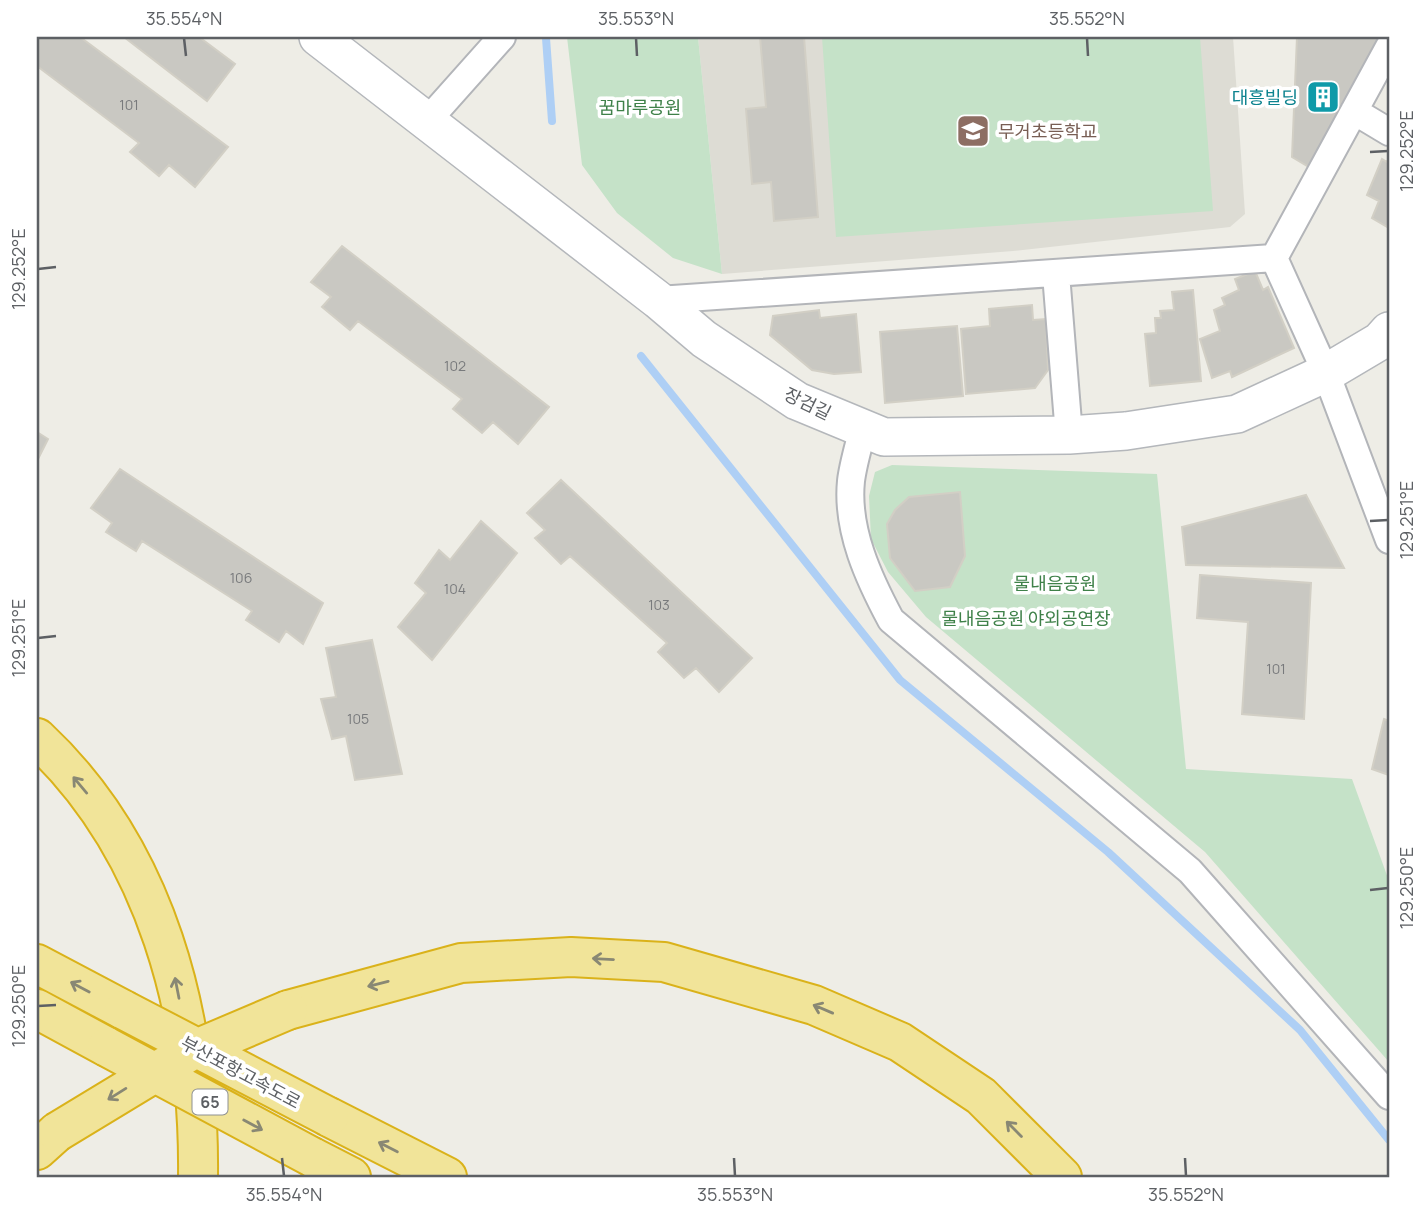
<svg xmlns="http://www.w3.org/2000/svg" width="1426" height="1214" viewBox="0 0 1426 1214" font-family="Manrope,'Noto Sans KR',sans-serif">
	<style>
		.education { fill: #dddcd4 }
		.green { fill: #c5e2c8 }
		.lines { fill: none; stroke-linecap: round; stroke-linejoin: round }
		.stream { stroke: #aecff5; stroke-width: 8 }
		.building { fill: #c9c8c2; stroke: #d2cfc5; stroke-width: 2 }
		.street-casing { stroke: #b3b5b9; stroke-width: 30 }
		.secondary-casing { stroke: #b4b7bb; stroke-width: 40 }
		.highway-casing { stroke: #dab21a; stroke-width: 42 }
		.street { stroke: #fff; stroke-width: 26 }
		.secondary { stroke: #fff; stroke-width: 37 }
		.highway { stroke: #f1e499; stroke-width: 38 }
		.highway-bridge-casing { stroke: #dab21a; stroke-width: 42; stroke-linecap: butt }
		.highway-bridge { stroke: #f1e499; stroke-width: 38 }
		.oneway { stroke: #898874 }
		.ticks { fill: none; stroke: #5d6064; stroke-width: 2.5 }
		.labels { text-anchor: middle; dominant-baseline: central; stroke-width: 7; stroke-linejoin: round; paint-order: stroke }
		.number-label { font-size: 14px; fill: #787a7c }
		.shield { fill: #fff; stroke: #8e9092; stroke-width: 2 }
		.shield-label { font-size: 16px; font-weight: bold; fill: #5d6064 }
		.culture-label { font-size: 18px; fill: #0d838f; stroke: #fff; text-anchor: end }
		.park-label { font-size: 18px; fill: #3f8149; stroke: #fff }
		.education-label { font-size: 18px; fill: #785e54; stroke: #fff; text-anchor: start }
		.street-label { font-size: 18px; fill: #5d6064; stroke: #fff }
		.neatline { fill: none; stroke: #5d6064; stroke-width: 2.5 }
		.ticks-label { font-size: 18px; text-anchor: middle; fill: #5d6064 }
	</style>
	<rect width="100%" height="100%" fill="#eeede6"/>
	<path class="education" d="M698 37H1233L1245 214 1230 227 1013 251 722 274Z"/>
	<path class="green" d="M567 37H698L722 274 673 258 617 213 582 165Z
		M822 37H1200L1213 211 836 237Z
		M892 465 1157 474 1186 769 1352 779 1389 881V1062L1205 852 926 617 888 572 871 539 869 496 875 472Z"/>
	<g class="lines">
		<path class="stream" d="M546 38 552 121
			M641 356 900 680 1108 852 1300 1030 1389 1140"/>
	</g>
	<path class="building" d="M37 37H80L228 147 195 187 169 165 159 176 130 152 139 143 37 66Z
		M124 37H199L235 64 207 101Z
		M760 37H804L818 217 774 221 771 182 752 184 746 109 766 107Z
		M1297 37H1382L1314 170 1292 157Z
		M1389 158V228L1372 218 1379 201 1367 195 1382 159 1387 162Z
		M342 246 549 407 518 444 493 422 482 433 453 409 462 399 358 321 350 330 322 307 331 297 311 282Z
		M1255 271 1263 290 1268 287 1294 348 1232 377 1230 371 1212 378 1200 339 1220 331 1214 310 1225 305 1222 298 1239 290 1235 279Z
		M1193 290 1201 381 1150 386 1145 334 1156 333 1155 318H1161L1160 311 1174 310 1172 292Z
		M1032 305 1033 320 1046 319 1048 370 1035 388 966 394 961 329 990 326 989 309Z
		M819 310 820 318 856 314 861 372 834 374 812 370 770 335 773 316Z
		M957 326 963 396 885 403 880 332Z
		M37 432 48 439 37 461Z
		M120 469 323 603 303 644 286 631 279 642 246 620 252 611 142 541 136 551 106 532 112 523 91 508Z
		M561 480 752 658 719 692 696 668 684 678 658 652 667 643 570 556 561 564 535 538 545 530 527 513Z
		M960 492 965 556 950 587 915 591 890 558 887 524 895 510 909 497Z
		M1306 495 1344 568 1186 565 1182 527Z
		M481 521 517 553 432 660 398 627 426 593 415 583 439 550 450 560Z
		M1200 575 1311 583 1304 719 1242 714 1248 622 1197 618Z
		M372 640 402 774 355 780 346 736 332 739 321 699 336 697 326 648Z
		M1384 719 1389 721V775L1372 769Z"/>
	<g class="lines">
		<defs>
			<path id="street" d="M1354 111 1389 132
				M428 120 502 37
				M1274 258 1326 373 1389 540
				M1056 274 1069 435
				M658 300 1274 258 1389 47
				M863 428C859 445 853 464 851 481 846 530 869 579 891 620L1190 871 1389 1096"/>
			<path id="secondary" d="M318 37 658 300 704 339 797 401 884 437 1069 435 1126 431 1237 414 1326 373 1380 341 1389 331"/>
			<path id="highway" d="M37 738C157 850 200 1017 198 1177
				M37 964 124 1010
				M37 1009 107 1047
				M288 1010 461 963 571 957 664 962 814 1005 900 1042 981 1096 1062 1177
				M329 1117 447 1177
				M37 1150 57 1132
				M312 1157 351 1177"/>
		</defs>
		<use href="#street" class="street-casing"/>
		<use href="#secondary" class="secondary-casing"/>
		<use href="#highway" class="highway-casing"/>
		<use href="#street" class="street"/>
		<use href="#secondary" class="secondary"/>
		<use href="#highway" class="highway"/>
		<defs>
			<path id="highway-bridge" d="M124 1010 329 1117
				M107 1047 312 1157
				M57 1132 189 1052 288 1010"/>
		</defs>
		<use href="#highway-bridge" class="highway-bridge-casing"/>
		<use href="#highway-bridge" class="highway-bridge"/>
	</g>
	<defs><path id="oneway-shaft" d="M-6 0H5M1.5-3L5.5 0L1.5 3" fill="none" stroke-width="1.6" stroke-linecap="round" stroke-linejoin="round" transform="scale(1.75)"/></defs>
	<g class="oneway">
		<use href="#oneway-shaft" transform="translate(80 785) rotate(-130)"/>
		<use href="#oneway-shaft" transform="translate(603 959) rotate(-177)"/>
		<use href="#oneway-shaft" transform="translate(378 984) rotate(166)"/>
		<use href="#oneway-shaft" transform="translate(80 987) rotate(-152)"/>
		<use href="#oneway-shaft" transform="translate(177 988) rotate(-101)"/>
		<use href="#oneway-shaft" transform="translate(823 1009) rotate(-157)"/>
		<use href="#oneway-shaft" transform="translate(117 1094) rotate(148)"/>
		<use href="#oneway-shaft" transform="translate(253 1125) rotate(28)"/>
		<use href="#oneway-shaft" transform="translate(1014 1129) rotate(-135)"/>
		<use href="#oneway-shaft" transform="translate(388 1147) rotate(-153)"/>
	</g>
	<path class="ticks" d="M184 38 186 56M636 38 637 56M1087 38 1088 56M1370 152 1388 151M38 269 56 267M1370 521 1388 520M38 638 56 636M1370 890 1388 888M38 1006 56 1005M282 1158 284 1176M734 1158 735 1176M1185 1158 1186 1176"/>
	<defs>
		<symbol id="building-square" viewBox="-11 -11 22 22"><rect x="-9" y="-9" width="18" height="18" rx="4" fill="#0f9aa8" stroke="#fff"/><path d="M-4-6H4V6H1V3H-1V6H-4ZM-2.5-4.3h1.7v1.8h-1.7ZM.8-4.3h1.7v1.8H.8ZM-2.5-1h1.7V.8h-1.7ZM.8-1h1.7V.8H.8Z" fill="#fff"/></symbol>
		<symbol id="school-square" viewBox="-11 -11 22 22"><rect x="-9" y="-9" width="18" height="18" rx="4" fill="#8d6e63" stroke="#fff"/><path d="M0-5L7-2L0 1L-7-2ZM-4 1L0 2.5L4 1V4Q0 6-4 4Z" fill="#fff"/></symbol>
	</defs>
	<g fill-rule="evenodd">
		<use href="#building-square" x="1304" y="78" width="38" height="38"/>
		<use href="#school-square" x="954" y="112" width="38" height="38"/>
	</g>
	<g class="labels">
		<g class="number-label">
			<text x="129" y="104">101</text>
			<text x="455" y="365">102</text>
			<text x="241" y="577">106</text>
			<text x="455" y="588">104</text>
			<text x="659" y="604">103</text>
			<text x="1276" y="668">101</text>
			<text x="358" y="718">105</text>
		</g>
		<rect class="shield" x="192.5" y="1089.5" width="35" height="25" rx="5"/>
		<g class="shield-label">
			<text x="210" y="1102">65</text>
		</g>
		<g class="culture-label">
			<text x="1298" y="97">대흥빌딩</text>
		</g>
		<g class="park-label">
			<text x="640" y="107">꿈마루공원</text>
			<text x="1055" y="583">물내음공원</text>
			<text x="1026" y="618">물내음공원 야외공연장</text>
		</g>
		<g class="education-label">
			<text x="998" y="131">무거초등학교</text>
		</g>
		<g class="street-label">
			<text transform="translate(808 403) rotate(26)">장검길</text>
			<text transform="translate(241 1072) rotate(28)">부산포항고속도로</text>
		</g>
	</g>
	<rect width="1426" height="1214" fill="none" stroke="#ffffff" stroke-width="77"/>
	<rect x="38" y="38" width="1350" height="1138" class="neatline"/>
	<g class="ticks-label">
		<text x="184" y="25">35.554°N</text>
		<text x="636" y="25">35.553°N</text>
		<text x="1087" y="25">35.552°N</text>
		<text transform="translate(1407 151) rotate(-90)" y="6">129.252°E</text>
		<text transform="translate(19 269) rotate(-90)" y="6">129.252°E</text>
		<text transform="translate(1407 520) rotate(-90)" y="6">129.251°E</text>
		<text transform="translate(19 638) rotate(-90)" y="6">129.251°E</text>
		<text transform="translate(1407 888) rotate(-90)" y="6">129.250°E</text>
		<text transform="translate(19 1006) rotate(-90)" y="6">129.250°E</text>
		<text x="284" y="1201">35.554°N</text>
		<text x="735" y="1201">35.553°N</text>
		<text x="1186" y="1201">35.552°N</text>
	</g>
</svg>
